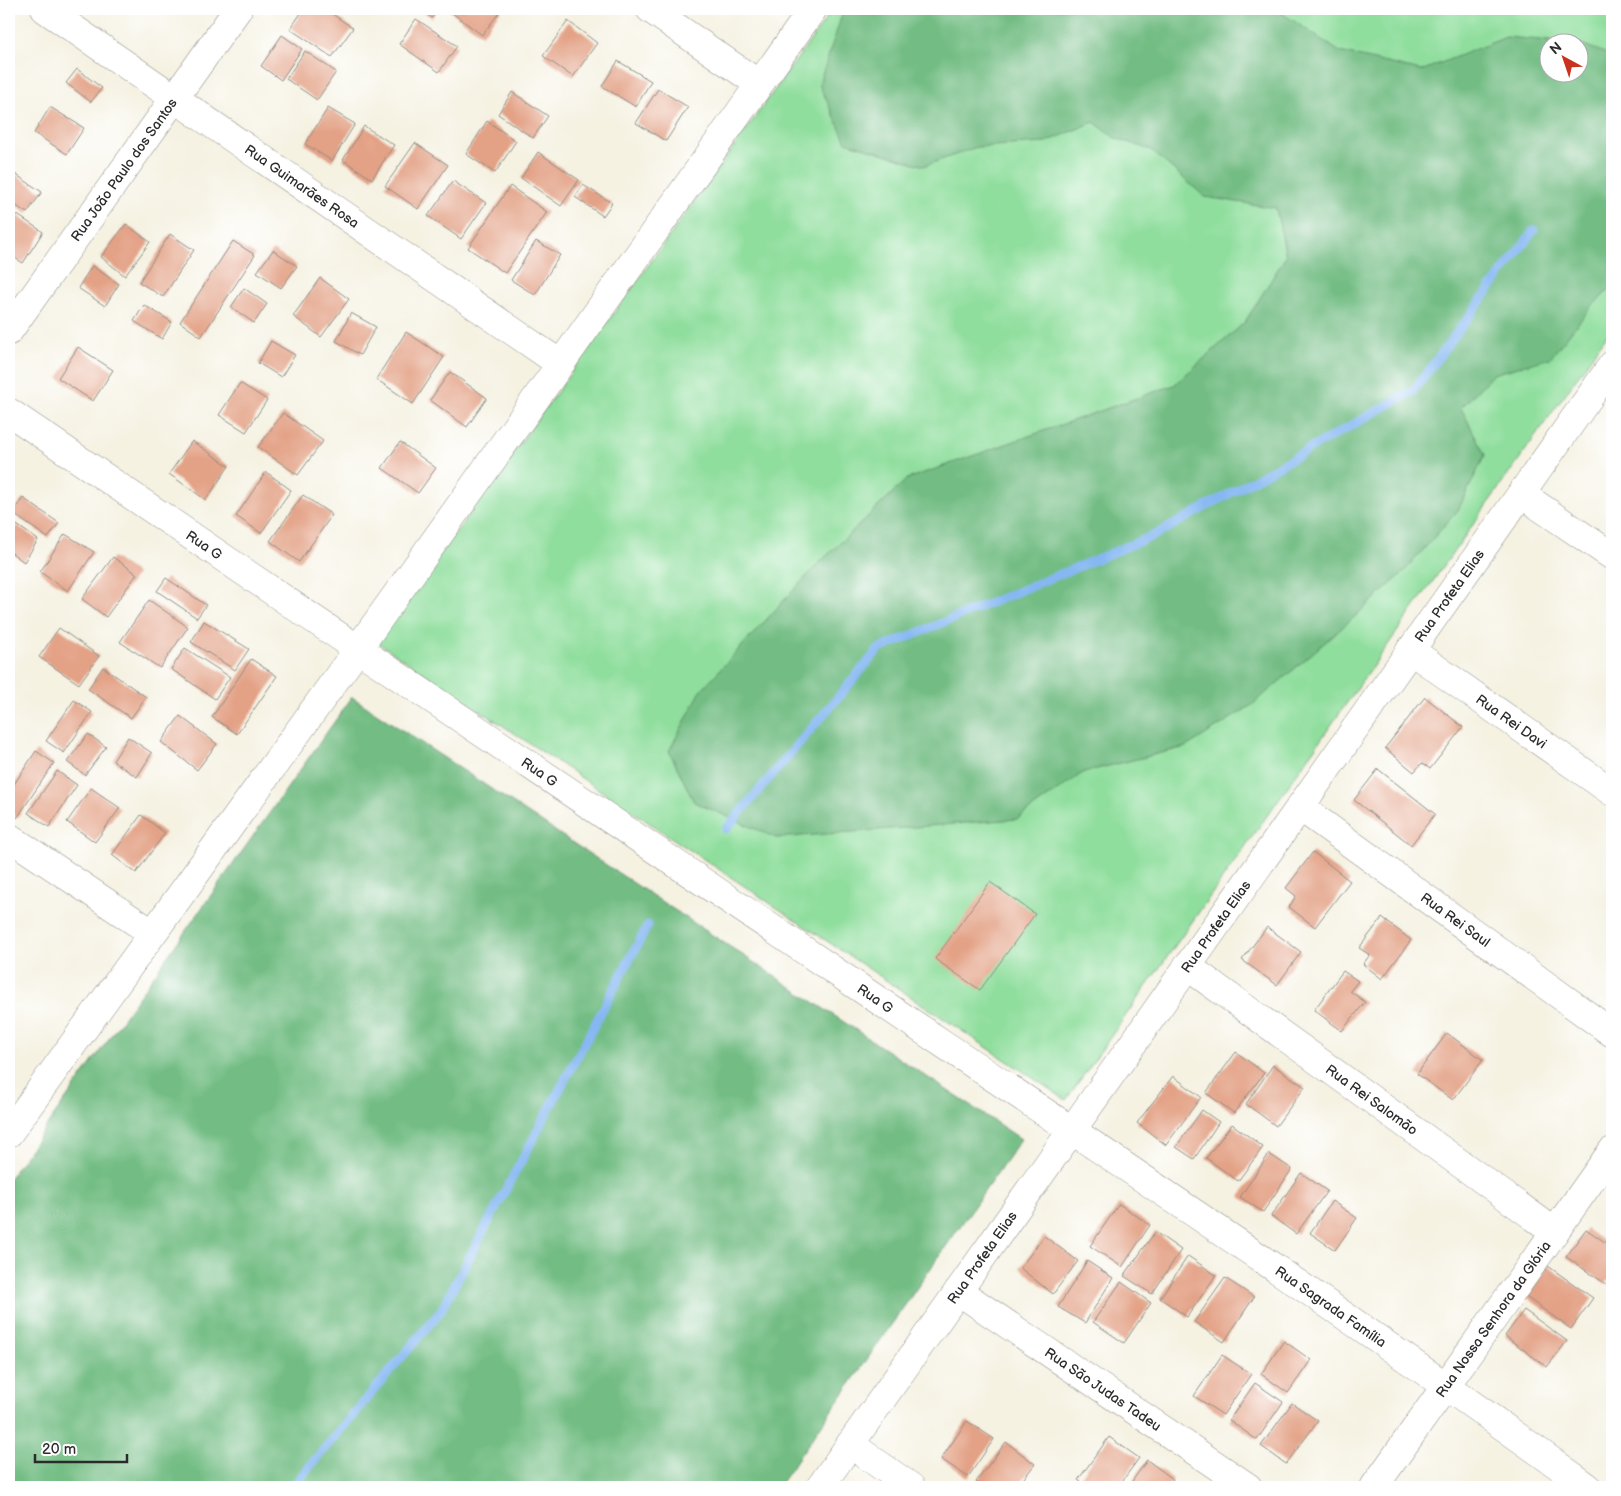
<svg xmlns="http://www.w3.org/2000/svg" width="1621" height="1496" viewBox="0 0 1621 1496" font-family="'Balsamiq Sans',sans-serif">
	<style>
		.green { fill: #8fde9d; stroke: #5d8464; fill-rule: evenodd }
		.forest { fill: #73bd84; stroke: #4f7458 }
		.lines { fill: none; stroke-linecap: round; stroke-linejoin: round }
		.stream { stroke: #86b7f2; stroke-width: 9 }
		.building { fill: #e3a185 }
		.minor-casing { stroke: #908e86; stroke-width: 29 }
		.minor { stroke: #fff; stroke-width: 28 }
		.labels { text-anchor: middle; dominant-baseline: central; stroke-width: 4.5; stroke-linejoin: round; paint-order: stroke }
		.street-label { font-size: 14px; fill: #2b2b2b; stroke: #fff }
	</style>
	<rect width="100%" height="100%" fill="#fff"/>
	<filter id="ink" filterUnits="userSpaceOnUse"><feTurbulence type="fractalNoise" baseFrequency=".02" numOctaves="2"/><feDisplacementMap in="SourceGraphic" scale="10" xChannelSelector="R" yChannelSelector="G"/><feConvolveMatrix kernelMatrix="1 2 1 2 8 2 1 2 1" color-interpolation-filters="sRGB"/></filter>
	<filter id="wash" filterUnits="userSpaceOnUse"><feTurbulence type="fractalNoise" baseFrequency=".0096" numOctaves="4" result="noise"/><feDisplacementMap in="SourceGraphic" scale="20" xChannelSelector="R" yChannelSelector="G"/><feGaussianBlur stdDeviation="1.12" result="paint"/><feColorMatrix in="noise" values="0 0 0 0 0 0 0 0 0 0 0 0 0 0 0 0 0 1.4 0 .05"/><feComposite in="paint" operator="in"/></filter>
	<g filter="url(#wash)">
		<rect width="100%" height="100%" fill="#f5f2e2"/>
		<path class="green" d="M833 9H1612V328L1066 1100 377 642ZM1548 42H1578V72H1548Z"/>
		<path class="forest" d="M844 9H1276L1340 52 1421 71 1506 37 1563 42H1548V72H1578L1579 44H1582L1612 56V287L1591 307 1550 358 1493 374 1461 408 1485 455 1458 510 1402 574 1351 620 1252 705 1186 747 1084 772 1017 819 776 838 694 802 669 751 702 689 817 565 907 479 1174 385 1245 322 1286 256 1276 208 1205 197 1151 150 1115 138 1094 122 1044 143 977 147 924 166 846 142 819 84Z
			M352 697 1021 1139 778 1487H9V1179Z"/>
		<g class="lines">
			<path class="stream" d="M726 829 879 649 1157 534 1413 391 1534 230
				M292 1487 440 1312 648 925"/>
		</g>
		<g id="blocks">
			<path class="building" d="M304 9H325L353 28 332 57 290 29Z
				M419 9H438L432 18Z
				M447 9H502L482 35Z
				M416 19 457 46 439 72 399 44Z
				M568 21 597 43 573 77 543 56Z
				M282 35 302 49 281 80 261 66Z
				M305 51 336 72 317 100 286 79Z
				M618 61 651 81 636 107 602 86Z
				M77 69 102 88 91 102 66 83Z
				M658 89 688 107 666 141 636 123Z
				M512 92 548 116 533 138 498 114Z
				M50 107 84 128 67 154 34 133Z
				M328 108 355 124 332 161 305 144Z
				M487 121 516 141 495 173 466 154Z
				M364 126 394 145 372 179 343 160Z
				M415 143 448 165 418 209 385 186Z
				M538 152 579 180 561 206 521 178Z
				M9 170 42 192 27 213 9 201Z
				M453 181 486 203 461 239 428 216Z
				M583 185 612 203 603 216 575 197Z
				M510 186 547 212 505 273 468 248Z
				M16 214 43 232 23 263 9 254V225Z
				M126 224 150 242 125 276 101 257Z
				M170 234 194 250 163 297 139 282Z
				M233 241 255 255 201 337 180 322Z
				M536 241 560 255 535 295 511 280Z
				M273 250 297 266 281 288 257 272Z
				M92 266 119 284 105 306 78 288Z
				M320 278 349 299 321 337 293 316Z
				M244 288 267 304 254 323 231 307Z
				M144 305 172 322 162 339 134 321Z
				M351 313 376 327 360 355 336 341Z
				M406 332 444 357 413 404 376 379Z
				M271 341 295 355 281 377 258 363Z
				M78 347 113 370 93 401 58 378Z
				M450 372 487 398 467 427 430 400Z
				M240 383 267 400 246 432 219 415Z
				M283 413 323 441 298 475 258 447Z
				M192 441 229 466 206 500 169 474Z
				M400 442 436 468 418 493 382 468Z
				M266 472 291 490 261 533 236 516Z
				M303 495 332 515 299 562 270 541Z
				M23 498 59 523 48 538 12 513Z
				M17 525 38 540 24 562 9 551V537Z
				M65 534 94 552 68 591 40 572Z
				M113 557 137 574 106 617 82 599Z
				M166 578 206 605 197 618 157 591Z
				M149 600 188 627 160 668 120 642Z
				M204 621 249 649 235 670 191 642Z
				M59 628 99 656 79 684 39 657Z
				M185 648 230 677 215 699 171 669Z
				M251 659 277 676 237 734 212 717Z
				M103 667 146 697 131 718 88 689Z
				M1425 697 1463 727 1430 769 1422 763 1414 772 1385 748Z
				M74 700 92 712 64 753 46 741Z
				M180 716 217 744 197 770 161 742Z
				M88 734 106 747 85 775 67 762Z
				M128 737 152 753 137 777 113 761Z
				M36 751 54 763 17 818 9 812V792Z
				M1378 769 1435 814 1411 845 1354 800Z
				M57 771 77 785 49 827 28 813Z
				M91 788 120 808 95 842 67 822Z
				M141 815 165 833 136 873 112 855Z
				M1313 852 1350 881 1315 927 1289 907 1296 896 1286 888Z
				M990 882 1035 914 980 990 935 959Z
				M1382 918 1411 940 1382 979 1363 964 1370 955 1359 948Z
				M1267 927 1301 952 1277 985 1242 960Z
				M1343 971 1358 981 1350 991 1365 1002 1342 1031 1314 1010Z
				M1447 1033 1483 1060 1453 1100 1417 1074Z
				M1236 1052 1264 1073 1234 1113 1206 1093Z
				M1273 1065 1305 1087 1276 1126 1246 1104Z
				M1173 1076 1201 1097 1166 1145 1137 1123Z
				M1202 1110 1219 1122 1194 1159 1176 1147Z
				M1232 1124 1263 1147 1238 1181 1206 1158Z
				M1269 1154 1292 1169 1263 1212 1240 1197Z
				M1301 1173 1327 1191 1296 1234 1271 1216Z
				M1332 1201 1357 1218 1335 1250 1310 1233Z
				M1119 1204 1150 1225 1122 1267 1090 1246Z
				M1586 1229 1612 1247V1275L1606 1284 1566 1257Z
				M1155 1232 1181 1250 1152 1294 1124 1276Z
				M1044 1236 1078 1261 1053 1294 1020 1268Z
				M1188 1256 1216 1275 1187 1317 1160 1298Z
				M1087 1261 1113 1278 1085 1323 1058 1307Z
				M1548 1266 1593 1298 1571 1329 1526 1297Z
				M1225 1278 1254 1297 1224 1342 1194 1322Z
				M1121 1282 1151 1303 1124 1343 1093 1322Z
				M1524 1310 1567 1341 1547 1367 1505 1336Z
				M1284 1341 1311 1360 1288 1393 1261 1374Z
				M1222 1355 1251 1374 1223 1415 1194 1396Z
				M1255 1383 1283 1402 1257 1440 1229 1420Z
				M1292 1403 1318 1421 1286 1464 1261 1446Z
				M967 1421 994 1439 968 1477 941 1459Z
				M1109 1437 1139 1458 1118 1487H1088L1078 1480Z
				M1006 1442 1035 1464 1017 1487H984L976 1482Z
				M1147 1460 1173 1479 1168 1487H1128Z
				M1033 1480 1045 1487H1028Z"/>
		</g>
	</g>
	<g filter="url(#ink)">
		<use href="#blocks" fill-opacity="0" stroke="#908e86" stroke-width="1"/>
		<g class="lines">
			<defs>
				<g id="minor">
					<path id="s1" d="M45 9 559 363"/>
					<path d="M650 9 759 84"/>
					<path id="s2" d="M9 331 238 9"/>
					<path id="s3" d="M9 412C292 605 575 796 860 988 1104 1152 1349 1315 1588 1487"/>
					<path d="M1521 494 1612 556"/>
					<path id="s4" d="M1410 650 1612 792"/>
					<path id="s5" d="M1300 807 1612 1033"/>
					<path d="M9 837 152 933"/>
					<path id="s6" d="M1187 966 1555 1232"/>
					<path d="M9 1133 357 650 813 9"/>
					<path id="s7" d="M958 1291 1248 1487"/>
					<path d="M850 1444 911 1487"/>
					<path id="s8" d="M820 1487 1612 365"/>
					<path id="s9" d="M1374 1487 1612 1151"/>
				</g>
			</defs>
			<use href="#minor" class="minor-casing"/>
			<use href="#minor" class="minor"/>
		</g>
	</g>
	<g class="labels">
		<g class="street-label">
			<text stroke="none"><textPath href="#s2" startOffset="198">Rua João Paulo dos Santos</textPath></text>
			<text stroke="none"><textPath href="#s1" startOffset="312">Rua Guimarães Rosa</textPath></text>
			<text stroke="none"><textPath href="#s3" startOffset="236">Rua G</textPath></text>
			<text stroke="none"><textPath href="#s8" startOffset="1091">Rua Profeta Elias</textPath></text>
			<text stroke="none"><textPath href="#s4" startOffset="124">Rua Rei Davi</textPath></text>
			<text stroke="none"><textPath href="#s3" startOffset="641">Rua G</textPath></text>
			<text stroke="none"><textPath href="#s5" startOffset="192">Rua Rei Saul</textPath></text>
			<text stroke="none"><textPath href="#s8" startOffset="686">Rua Profeta Elias</textPath></text>
			<text stroke="none"><textPath href="#s3" startOffset="1046">Rua G</textPath></text>
			<text stroke="none"><textPath href="#s6" startOffset="228">Rua Rei Salomão</textPath></text>
			<text stroke="none"><textPath href="#s8" startOffset="281">Rua Profeta Elias</textPath></text>
			<text stroke="none"><textPath href="#s3" startOffset="1596">Rua Sagrada Família</textPath></text>
			<text stroke="none"><textPath href="#s9" startOffset="206">Rua Nossa Senhora da Glória</textPath></text>
			<text stroke="none"><textPath href="#s7" startOffset="175">Rua São Judas Tadeu</textPath></text>
		</g>
	</g>
	<rect width="1621" height="1496" fill="none" stroke="#fff" stroke-width="30"/>
	<g transform="translate(1564 58) rotate(320)"><circle r="24" fill="#ffffff" stroke="#aaaaaa"/>
	<path d="M0-4L9 19L0 12L-9 19Z" fill="#c8321e"/>
	<text y="-8" font-size="14" font-weight="bold" text-anchor="middle" fill="#2b2b2b">N</text>
	</g>
	<path d="M35 1454v8h92v-8" fill="none" stroke="#2b2b2b" stroke-width="2.5"/>
	<text x="42" y="1454" font-size="15" fill="#2b2b2b" stroke="#ffffff" stroke-width="4" paint-order="stroke">20 m</text>
</svg>
